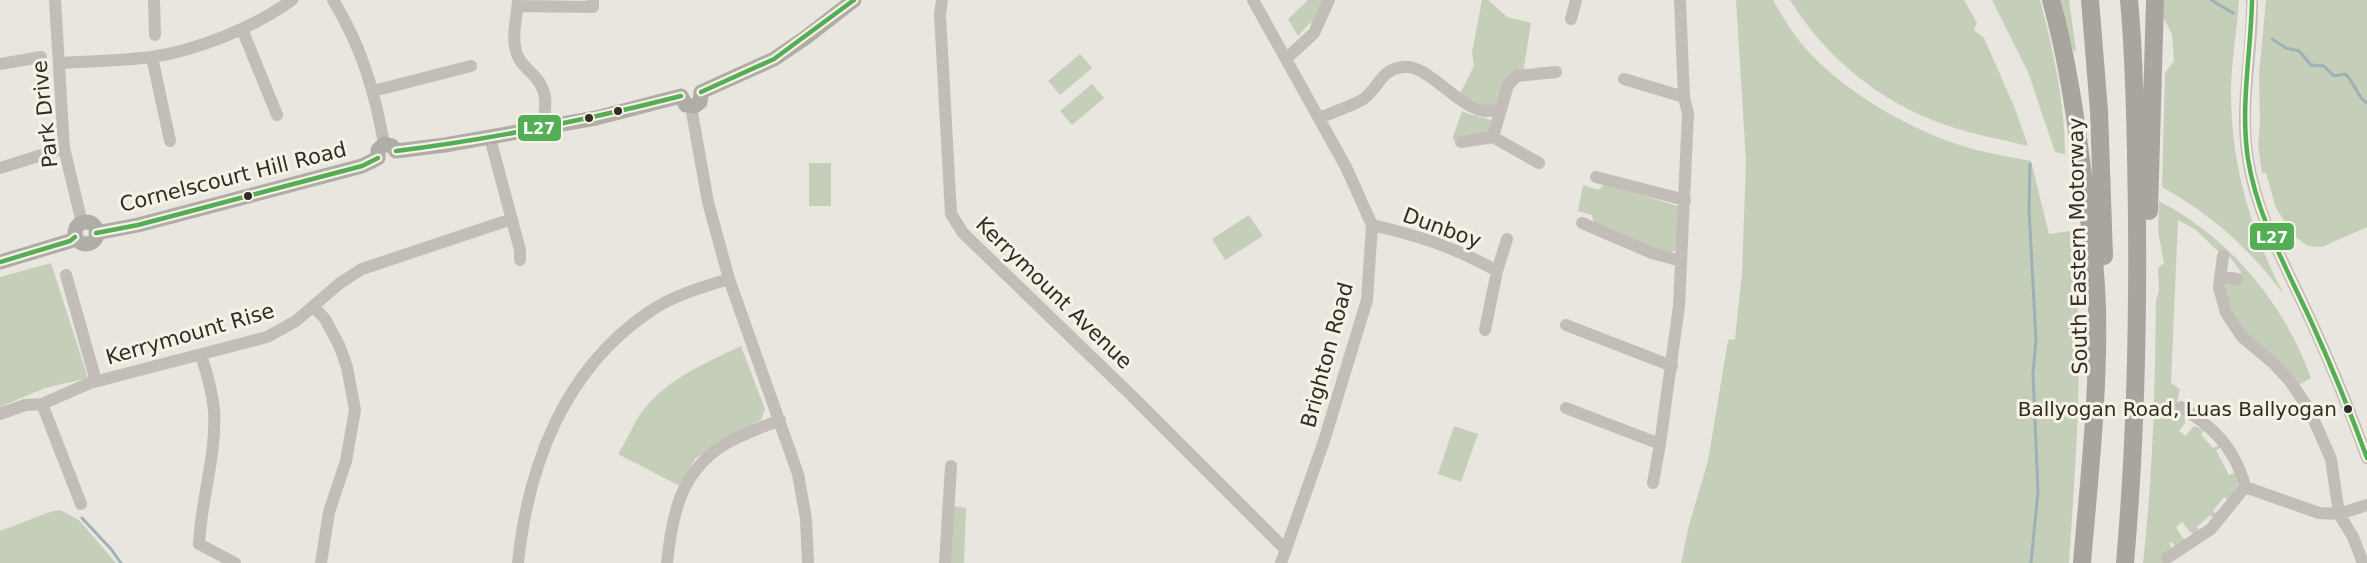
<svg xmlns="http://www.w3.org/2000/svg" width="2367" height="563" viewBox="0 0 2367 563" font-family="'DejaVu Sans',sans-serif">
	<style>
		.green { fill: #c5ceb9 }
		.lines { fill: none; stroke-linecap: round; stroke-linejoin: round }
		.stream { stroke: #9cb2b8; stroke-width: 3 }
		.minor { stroke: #c2beb7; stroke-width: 12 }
		.major { stroke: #b0ada7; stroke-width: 15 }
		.highway { stroke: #a7a59d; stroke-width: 18 }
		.bus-1-casing { stroke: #f6f2e5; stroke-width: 9 }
		.bus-1 { stroke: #54ae56; stroke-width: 4.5 }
		.bus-dot { fill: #312c26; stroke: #f6f2e5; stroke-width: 2 }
		.labels { text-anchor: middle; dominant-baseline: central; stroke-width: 6; stroke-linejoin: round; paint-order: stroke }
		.bus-label { font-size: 20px; fill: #312c26; stroke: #f6f2e5; text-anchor: end }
		.street-label { font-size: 21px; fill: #312c26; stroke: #f6f2e5 }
		.line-badge { stroke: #f6f2e5; stroke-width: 2 }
		.badge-label { font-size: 16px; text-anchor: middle; font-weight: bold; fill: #fff }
	</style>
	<rect width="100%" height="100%" fill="#e8e6de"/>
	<path class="green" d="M1308 0H1323L1314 23 1309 24 1298 36 1288 19Z
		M1482 0H1488L1507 17 1531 23 1523 73 1493 110 1460 94 1474 66 1472 52Z
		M1736 0H1773C1779 10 1785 21 1792 31 1829 85 1911 132 1973 149 1992 154 2012 157 2031 161L2049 234 2071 231C2086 342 2076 452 2069 563H1681L1689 525 1708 461 1728 340 1735 339 1742 273 1746 161Z
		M1790 0H1964L1977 23 1974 30 1984 38 2016 111 2028 146C2000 139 1971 134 1943 124 1880 102 1825 57 1790 0Z
		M1992 0H2040C2053 50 2065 102 2065 154L2055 152 2028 72Z
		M2059 0H2069L2076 51H2073Z
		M2162 0H2239C2237 29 2232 58 2231 87 2230 161 2250 230 2284 295 2251 250 2211 214 2162 187L2165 73 2174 61 2172 34 2162 15Z
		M2266 0H2367V227L2322 247 2308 246 2294 236 2276 208 2266 173H2262L2258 145 2260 125 2259 74Z
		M1080 54 1092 68 1060 95 1048 81Z
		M1092 84 1104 98 1072 125 1060 111Z
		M1462 111C1473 117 1486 116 1496 123L1498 131 1460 136 1454 142 1453 137Z
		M809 163H831V206H809Z
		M1605 184 1678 206 1677 250 1667 254 1594 224 1592 215 1578 211 1583 185 1598 190Z
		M2159 201C2230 238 2284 303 2311 378L2299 385 2251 340 2234 319 2224 287 2229 282 2238 283 2241 272 2227 253 2219 252 2196 230 2178 220 2171 383 2180 389 2176 408 2179 412 2176 416 2179 419 2182 414 2185 417V423L2179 431 2185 436 2194 426 2204 430 2201 435 2213 448 2219 445 2221 447 2216 450 2229 475 2234 473C2242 484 2236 490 2230 501L2224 497 2213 511 2219 516 2215 520 2210 515 2197 527 2200 531 2194 536 2182 522 2176 527 2184 540 2175 547 2172 542 2169 543 2172 549 2166 563H2143C2153 476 2155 388 2156 300L2159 291 2158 268 2164 263 2158 231Z
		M1249 215 1263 236 1225 260 1212 239Z
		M51 263 88 378 45 388 0 407V277Z
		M741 346 765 409 761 420 728 436 695 459 680 486 618 454C625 443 630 432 636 421 659 382 702 365 741 346Z
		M1454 426 1478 434 1461 482 1438 474Z
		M954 506 966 508 964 563H948Z
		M60 510 79 520 116 563H0V531L50 512Z"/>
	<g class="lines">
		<path class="stream" d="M2211 0 2233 13
			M2272 39 2286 48 2299 51 2311 65 2324 66 2334 76 2345 74C2355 82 2356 96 2367 103
			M2030 164 2029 210 2036 340 2033 373 2038 492 2031 563
			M82 518 111 549 121 563"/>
		<path class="minor" d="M55 0 64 148 82 223
			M154 0 155 35
			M333 0C361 45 375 92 384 144
			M518 0C517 18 509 44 520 60 527 71 539 77 543 90 548 100 543 115 545 127
			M942 0 940 15 951 214 963 233 1130 394 1286 550
			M1253 0 1346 167 1372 225 1367 300 1324 441 1281 563
			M2252 0C2253 53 2239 105 2248 159 2257 217 2286 266 2310 319 2331 364 2350 411 2367 458
			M518 6 593 7V0
			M1571 19 1576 0
			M242 29 277 115
			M152 57 170 141
			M1287 58 1314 33 1329 0
			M59 63C89 61 121 61 151 57 196 51 255 27 292 0
			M0 64 41 57
			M1624 79 1684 97
			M373 91 471 66
			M691 107 708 202 729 279 798 474 806 519 808 563
			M1319 118C1333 112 1349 107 1362 100 1380 88 1379 70 1403 67 1428 63 1460 111 1487 111 1491 111 1496 110 1500 109
			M1493 137 1508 85 1517 76 1556 72
			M490 138 520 250V260
			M1461 142 1493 137 1539 163
			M0 168 64 148
			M1596 177 1685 200
			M1582 223 1652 253 1681 261
			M1372 225C1420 236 1454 247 1497 271
			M2223 256 2219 288 2226 313 2242 337 2273 363 2289 380 2309 409 2331 459 2339 514 2353 537 2363 563
			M66 275 96 381
			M2220 276 2237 279
			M314 307 325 319 339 345 347 367 355 410 346 461 329 512 321 563
			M1566 325 1672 366
			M1485 330 1497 271 1507 239
			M201 355C207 373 212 390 214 410 217 454 201 499 199 544L235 563
			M42 404 81 504
			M1566 408 1660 444
			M0 414 25 405 42 404 90 383 267 337 296 321 340 283 362 269 512 219
			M1653 483 1660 444 1679 306 1688 114 1684 97 1680 0
			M2245 487 2319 513 2339 514 2367 505
			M2167 558 2211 529 2245 487C2244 479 2240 472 2237 464 2224 437 2206 423 2181 407
			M518 563C528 465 564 370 649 312 672 296 702 287 729 279
			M667 563C672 515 680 472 725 444 742 434 762 427 780 420
			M945 563 951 466"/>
		<path class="major" d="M701 92 774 59 805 38 854 0
			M681 96 686 105 695 106 700 102 701 92
			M396 151 445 145 596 118 681 96
			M378 158V150L384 144 392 146 396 151
			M75 233a11 11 0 1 1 22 0a11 11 0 1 1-22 0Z
			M96 233 138 225 362 166 378 158
			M0 262 70 241 75 237"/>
		<path class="highway" d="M2051 0C2068 60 2076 121 2084 183 2090 225 2096 267 2097 309 2099 393 2089 479 2082 563
			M2090 0 2099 111 2104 256
			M2149 211 2155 0
			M2125 563C2137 427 2139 291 2136 154 2135 103 2134 51 2129 0"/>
		<defs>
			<path id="bus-1" d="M2252 0C2251 53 2240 106 2248 159 2257 216 2286 267 2310 319 2331 365 2350 411 2367 458
				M701 92 774 59 854 0
				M396 151C492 139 587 120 681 96
				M96 233 138 225 362 166 378 158
				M0 262 70 241 75 237"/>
		</defs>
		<use href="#bus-1" class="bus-1-casing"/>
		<use href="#bus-1" class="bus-1"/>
	</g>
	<g class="bus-dot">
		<circle cx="618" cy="111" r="5"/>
		<circle cx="589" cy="118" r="5"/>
		<circle cx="248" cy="196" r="5"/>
		<circle cx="2348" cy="409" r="5"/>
	</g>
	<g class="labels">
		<g class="bus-label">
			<text x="2337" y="409">Ballyogan Road, Luas Ballyogan</text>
		</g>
		<g class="street-label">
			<text transform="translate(45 114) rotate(-96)">Park Drive</text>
			<text transform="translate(233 177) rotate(-14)">Cornelscourt Hill Road</text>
			<text transform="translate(1442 228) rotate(20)">Dunboy</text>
			<text transform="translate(2078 246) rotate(-91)">South Eastern Motorway</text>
			<text transform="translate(1054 293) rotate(44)">Kerrymount Avenue</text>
			<text transform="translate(190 334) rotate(-16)">Kerrymount Rise</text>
			<text transform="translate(1327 355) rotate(-75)">Brighton Road</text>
		</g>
	</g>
	<g class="line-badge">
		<rect x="517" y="114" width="45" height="28" rx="6" fill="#54ae56"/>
		<rect x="2249" y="222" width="46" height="29" rx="6" fill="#54ae56"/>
	</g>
	<g class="badge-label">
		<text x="539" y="134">L27</text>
		<text x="2272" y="243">L27</text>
	</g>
</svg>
